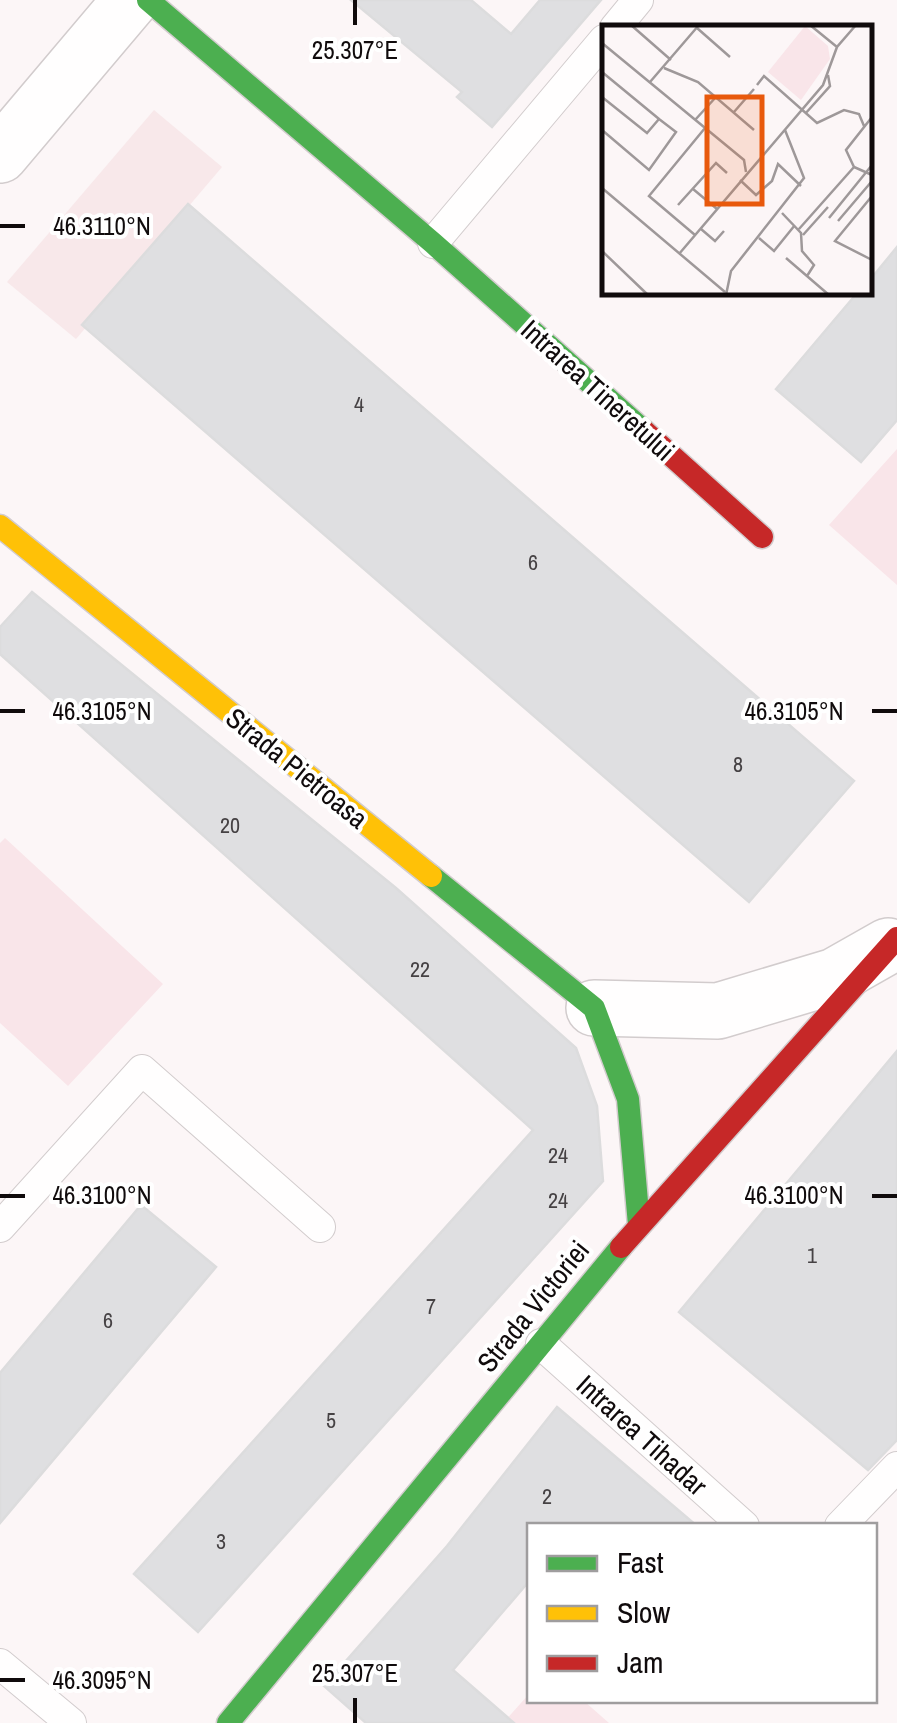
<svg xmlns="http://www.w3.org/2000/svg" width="897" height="1723" viewBox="0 0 897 1723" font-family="'Archivo Narrow',sans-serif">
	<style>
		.built { fill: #f8e8ea }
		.green { fill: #f9e5e9 }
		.building { fill: #dfdfe1; stroke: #dcdcdd; stroke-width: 2.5 }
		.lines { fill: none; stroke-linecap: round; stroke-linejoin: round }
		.lane-casing { stroke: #d2cccd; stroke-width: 32 }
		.street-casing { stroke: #d2cccd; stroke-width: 58 }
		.fast-casing { stroke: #d2cccd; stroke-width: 25 }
		.slow-casing { stroke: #d2cccd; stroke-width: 25 }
		.jam-casing { stroke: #d2cccd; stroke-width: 25 }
		.lane { stroke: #fffefe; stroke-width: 30 }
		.street { stroke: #fffefe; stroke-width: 55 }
		.fast { stroke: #4caf50; stroke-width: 22 }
		.slow { stroke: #ffc107; stroke-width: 22 }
		.jam { stroke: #c62828; stroke-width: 22 }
		.ticks { fill: none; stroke: #100b0c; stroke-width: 4 }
		.labels { text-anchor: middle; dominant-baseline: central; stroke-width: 8; stroke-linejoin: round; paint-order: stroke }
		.number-label { font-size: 22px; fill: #464244 }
		.street-label { font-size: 28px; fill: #100b0c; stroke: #fff }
		.inset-road { fill: none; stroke: #9e9899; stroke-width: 2.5 }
		.view { fill: #e8590c; fill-opacity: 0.15; stroke: #e8590c; stroke-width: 5 }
		.inset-edge { fill: none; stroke: #100b0c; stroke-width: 5 }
		.ticks-label { font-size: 25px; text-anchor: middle; fill: #100b0c; stroke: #fff; stroke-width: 8; stroke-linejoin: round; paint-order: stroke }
	</style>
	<rect width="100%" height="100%" fill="#fcf6f7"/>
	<path class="built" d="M154 110 222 167 76 339 7 282Z"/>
	<path class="green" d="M897 449V585L829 525Z
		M5 838 163 984 68 1086 0 1023V843Z
		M529 1694 530 1700 584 1701 609 1723H503Z"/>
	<path class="building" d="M351 0H471L511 34 540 0H601L492 127 457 97 462 92Z
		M188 204 854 781 749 902 82 325Z
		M897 247V420L861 462 776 389 858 292H870V280Z
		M32 592 396 888 576 1048 597 1106 603 1181 198 1632 134 1574 533 1130 0 654V627Z
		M897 1051V1440L868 1470 679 1312Z
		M141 1205 216 1267 0 1523V1373Z
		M557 1407 697 1526H530V1580L453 1670 514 1723H366L324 1686 447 1546Z"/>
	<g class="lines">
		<defs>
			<path id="lane" d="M615 28 638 0
				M433 243 604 40
				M0 1227 142 1070 320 1227
				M541 1344 744 1526
				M840 1526 897 1467
				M0 1664 71 1723"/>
			<path id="street" d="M0 155 131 0
				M594 1008 718 1011 835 976 888 946"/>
			<path id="fast" d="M148 0 433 243 644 431
				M431 876 594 1008 628 1099 639 1225
				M228 1723 621 1247"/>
			<path id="slow" d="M0 526 431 876"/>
			<path id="jam" d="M644 431 762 537
				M621 1247 897 938"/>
		</defs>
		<use href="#lane" class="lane-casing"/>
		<use href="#street" class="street-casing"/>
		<use href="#fast" class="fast-casing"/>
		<use href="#slow" class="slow-casing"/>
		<use href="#jam" class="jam-casing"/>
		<use href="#lane" class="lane"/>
		<use href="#street" class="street"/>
		<use href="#fast" class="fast"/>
		<use href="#slow" class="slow"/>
		<use href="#jam" class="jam"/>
	</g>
	<path class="ticks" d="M355 0V25M0 226H25M0 711H25M872 711H897M0 1196H25M872 1196H897M0 1680H25M355 1698V1723"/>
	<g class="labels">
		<g class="number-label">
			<text x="359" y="404">4</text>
			<text x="533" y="562">6</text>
			<text x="738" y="764">8</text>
			<text x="230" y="825">20</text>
			<text x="420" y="969">22</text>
			<text x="558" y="1155">24</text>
			<text x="558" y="1200">24</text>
			<text x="812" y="1255">1</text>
			<text x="431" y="1306">7</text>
			<text x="108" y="1320">6</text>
			<text x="331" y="1420">5</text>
			<text x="547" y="1496">2</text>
			<text x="221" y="1541">3</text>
		</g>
		<g class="street-label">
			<text transform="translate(598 390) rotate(42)">Intrarea Tineretului</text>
			<text transform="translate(297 768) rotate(39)">Strada Pietroasa</text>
			<text transform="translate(533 1306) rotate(-51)">Strada Victoriei</text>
			<text transform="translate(642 1435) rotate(42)">Intrarea Tihadar</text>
		</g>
	</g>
	<g transform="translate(602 25)">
		<rect width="270" height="270" fill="#fcf6f7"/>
		<path d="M203 1 226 21 228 34 199 75 166 47Z" fill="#f9e5e9"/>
		<path class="inset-road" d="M29 0 69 35M208 0 235 22M95 3 128 32M0 18 142 135 144 147M62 43 96 57 152 105M0 47 57 94 45 108 0 72M48 57 97 0M155 60 162 51 215 98 242 85 257 89 262 101M132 87 152 64M203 89 228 61 226 50M270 92 244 125 252 142 270 150M93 95 114 72M0 105 47 145 74 107 57 94M138 155 154 170 170 156 176 139 199 161M0 163 123 267M91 164 115 184M270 171 233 216 270 235M76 180 114 138 125 148M180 188 199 208 200 226 212 240 205 251M227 193 270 140M236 196 270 156M99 204 113 216 122 206M197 204 252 142M93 210 47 171 103 103M201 210 226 182M157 213 172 226 193 200M0 226 46 270M77 229 221 60 235 22 254 0M184 233 227 270M124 270 129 246 202 153 183 105"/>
		<path class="view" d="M105 72H160V179H105Z"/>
		<rect width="270" height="270" class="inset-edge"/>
	</g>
	<g class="ticks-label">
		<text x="355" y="59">25.307°E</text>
		<text x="102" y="235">46.3110°N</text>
		<text x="102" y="720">46.3105°N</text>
		<text x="794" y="720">46.3105°N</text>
		<text x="102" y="1204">46.3100°N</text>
		<text x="794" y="1204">46.3100°N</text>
		<text x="355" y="1682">25.307°E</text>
		<text x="102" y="1689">46.3095°N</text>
	</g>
	<rect x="527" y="1523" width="350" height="180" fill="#ffffff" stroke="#9f9d9e" stroke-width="2.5"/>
	<rect x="547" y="1556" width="50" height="15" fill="#4caf50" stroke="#9f9d9e" stroke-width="2.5"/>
	<text x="617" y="1573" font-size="30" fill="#100b0c">Fast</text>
	<rect x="547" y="1606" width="50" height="15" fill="#ffc107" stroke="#9f9d9e" stroke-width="2.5"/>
	<text x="617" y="1623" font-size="30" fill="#100b0c">Slow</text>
	<rect x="547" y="1656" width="50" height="15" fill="#c62828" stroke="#9f9d9e" stroke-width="2.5"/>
	<text x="617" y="1673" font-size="30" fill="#100b0c">Jam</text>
</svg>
